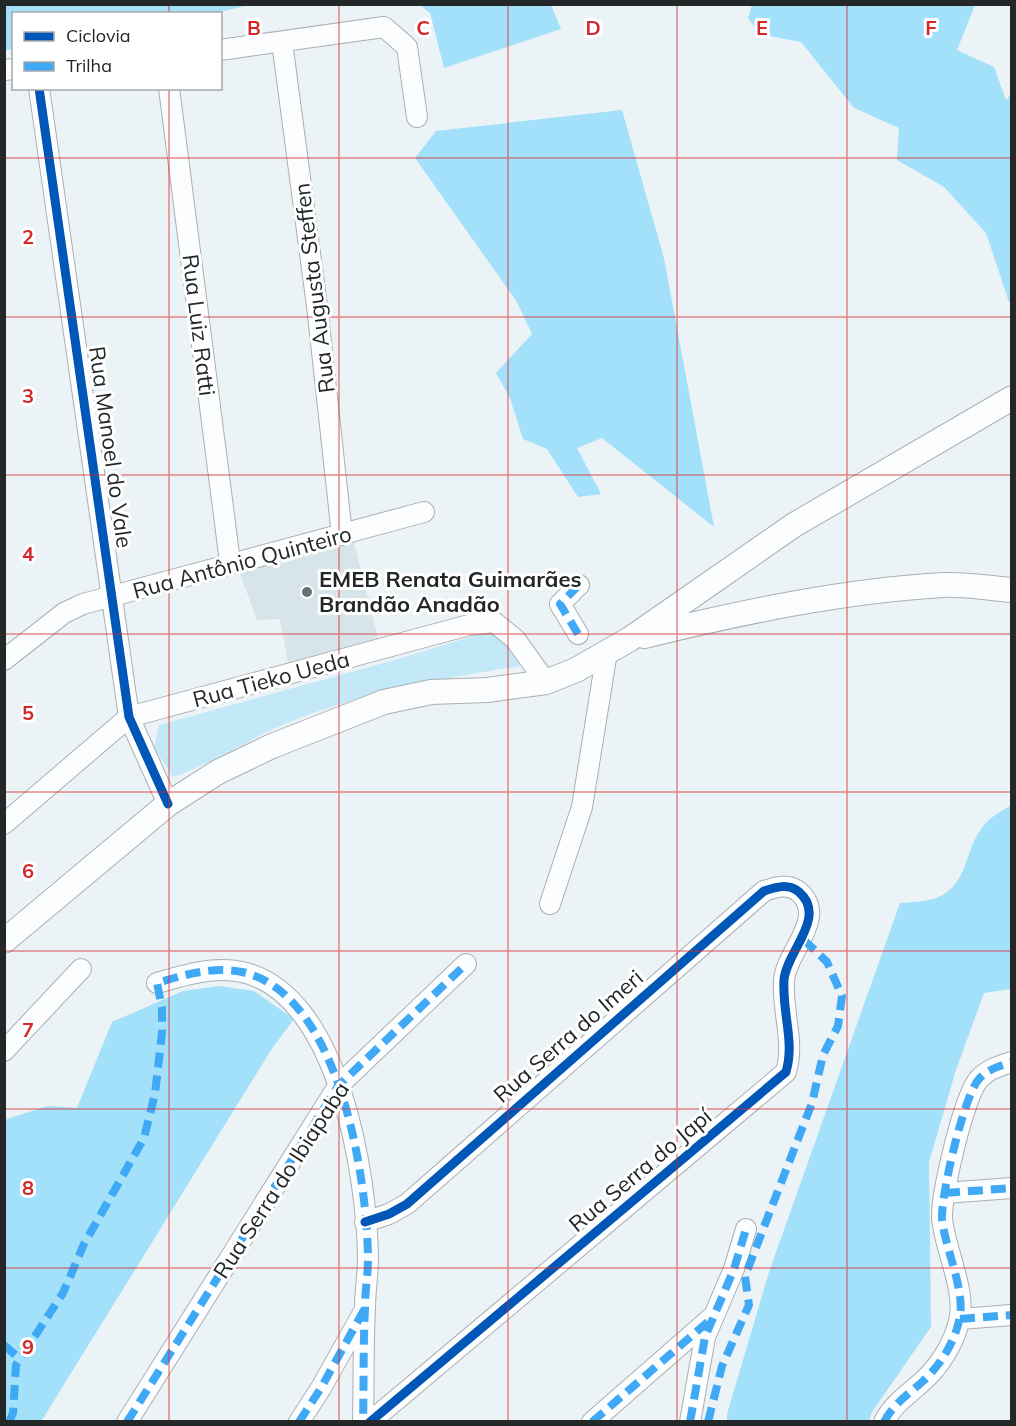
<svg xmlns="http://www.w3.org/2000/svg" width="1016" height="1426" viewBox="0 0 1016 1426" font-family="Mulish,sans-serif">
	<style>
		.built { fill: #d7e4ea }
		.green { fill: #c3e8f8 }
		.forest { fill: #a3e0f9 }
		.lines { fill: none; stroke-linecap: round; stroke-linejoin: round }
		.minor-casing { stroke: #aaafb1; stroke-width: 22 }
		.major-casing { stroke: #aaafb1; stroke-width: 26 }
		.minor { stroke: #fcfdfe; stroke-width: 20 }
		.major { stroke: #fcfdfe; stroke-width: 24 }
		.quiet { stroke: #3fa9f5; stroke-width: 8; stroke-dasharray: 15 8; stroke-linecap: butt }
		.cycleway-casing { stroke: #fff; stroke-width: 13 }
		.cycleway { stroke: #0057b8; stroke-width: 9 }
		.grid { fill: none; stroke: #d62828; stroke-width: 1.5; stroke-opacity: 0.55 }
		.poi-dot { fill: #696e70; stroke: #fff; stroke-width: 2 }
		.labels { text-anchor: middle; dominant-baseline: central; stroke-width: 6; stroke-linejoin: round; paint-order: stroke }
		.street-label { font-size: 22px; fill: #232728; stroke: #fff }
		.poi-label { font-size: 22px; font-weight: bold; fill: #232728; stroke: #fff; text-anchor: start }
		.grid-label { font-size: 20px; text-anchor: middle; font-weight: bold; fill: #d62828; stroke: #fff; stroke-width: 6; stroke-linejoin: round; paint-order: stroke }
	</style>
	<rect width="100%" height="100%" fill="#ecf3f6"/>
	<path class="built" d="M353 539 380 646 290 673 280 619 257 620 237 566Z"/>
	<path class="green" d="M486 632 503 636 520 666C444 678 370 691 297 719 254 735 217 762 173 777L154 748 159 725 395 660Z"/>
	<path class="forest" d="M4 5 5 4 250 5 209 14H14L13 49 5 50Z
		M420 5H551L561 29 444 68 430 13Z
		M752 5H975L957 50 994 67 1006 100 1011 94V301L1009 302 986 233 944 187 897 160 899 128 854 108 801 42 759 34 748 18Z
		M622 110 664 258 714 527 602 438 577 448 601 494 578 497 547 449 523 439 510 398 496 373 532 334 517 302 415 158 436 131Z
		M1011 805V989L984 993 956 1070 929 1162 931 1327 872 1412 869 1421H727V1414L769 1272 900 903C911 902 923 902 933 899 970 888 963 848 985 824 992 816 1002 811 1011 805Z
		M219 986 254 991 294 1019 271 1050 42 1420 5 1422V1122L7 1119 48 1106 77 1108 112 1022 183 991Z"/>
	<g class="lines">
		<defs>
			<path id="minor" d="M282 42 317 306 342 535
				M220 50 384 27 407 47 417 117
				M4 70 14 69
				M39 88 129 717 168 804
				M169 88 230 562
				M578 634 560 604 579 585
				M4 660 64 613 83 604 424 512
				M4 824 129 717 469 625 494 622 515 639 546 682
				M550 904 582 807 607 652
				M157 983C184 975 213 966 242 972 339 993 367 1176 368 1258 368 1275 365 1291 365 1308 363 1346 364 1384 363 1422
				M4 1051 81 969
				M945 1193 1012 1188
				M365 1222 389 1214 407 1204 764 891C776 887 788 883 799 892 828 917 786 952 784 980 782 1013 795 1042 786 1072L370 1422
				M960 1319 1012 1315
				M127 1422 338 1086 466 964
				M299 1422 321 1388 363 1313
				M592 1422 711 1318
				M690 1422 705 1337 734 1269 746 1229
				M884 1422C895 1400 916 1390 931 1373 944 1359 955 1339 959 1321 967 1292 944 1247 942 1218 941 1195 964 1095 979 1079 988 1069 1000 1066 1012 1062"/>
			<path id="major" d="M644 636C742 612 842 591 943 585 965 584 989 588 1012 590
				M4 941 168 804 218 772 272 746 384 702 431 692 487 690 546 682 576 670 630 639 794 525 1012 398"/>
		</defs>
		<use href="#minor" class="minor-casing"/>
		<use href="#major" class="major-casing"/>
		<use href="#minor" class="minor"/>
		<use href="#major" class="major"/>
		<path class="quiet" d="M578 634 560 604 579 585
			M945 1193 1012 1188
			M960 1319 1012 1315
			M4 1345 20 1359
			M9 1422 13 1413 16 1365 63 1293 84 1244 144 1138 155 1094 162 1033V1008L157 983C184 975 213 966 242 972 339 993 367 1176 368 1258 368 1275 365 1291 365 1308 363 1346 364 1384 363 1422
			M127 1422 338 1086 466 964
			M299 1422 321 1388 364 1310
			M592 1422 710 1320
			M690 1422 705 1337 734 1269 746 1229
			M708 1422 722 1366 749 1305 745 1276 812 1103 823 1055 838 1026 842 996 827 962 802 938
			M884 1422C895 1400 916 1390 931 1373 944 1359 955 1339 959 1321 967 1292 944 1247 942 1218 941 1195 964 1095 979 1079 988 1069 1000 1066 1012 1062"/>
		<defs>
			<path id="cycleway" d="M39 88 129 717 168 804
				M365 1222 389 1214 407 1204 764 891C776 887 788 883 799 892 828 917 786 952 784 980 782 1013 795 1042 786 1072L370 1422"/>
		</defs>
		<use href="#cycleway" class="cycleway-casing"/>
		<use href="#cycleway" class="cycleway"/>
	</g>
	<path class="grid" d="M169 4V14M339 4V1422M508 4V1422M677 4V1422M847 4V1422M169 88V1422M4 158H1012M4 317H1012M4 475H1012M4 634H1012M4 792H1012M4 951H1012M4 1109H1012M4 1268H1012"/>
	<circle class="poi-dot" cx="307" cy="592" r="6"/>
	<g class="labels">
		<g class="street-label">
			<text transform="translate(314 288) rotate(-97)">Rua Augusta Steffen</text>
			<text transform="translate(199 325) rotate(83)">Rua Luiz Ratti</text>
			<text transform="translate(111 447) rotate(82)">Rua Manoel do Vale</text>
			<text transform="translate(242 562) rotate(-15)">Rua Antônio Quinteiro</text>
			<text transform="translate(271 679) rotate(-15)">Rua Tieko Ueda</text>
			<text transform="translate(568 1036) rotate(-41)">Rua Serra do Imeri</text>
			<text transform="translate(640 1170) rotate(-40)">Rua Serra do Japí</text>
			<text transform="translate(281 1180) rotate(-57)">Rua Serra do Ibiapaba</text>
		</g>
		<g class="poi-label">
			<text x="319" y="579">EMEB Renata Guimarães<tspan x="319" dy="25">Brandão Anadão</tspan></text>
		</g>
	</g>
	<g class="grid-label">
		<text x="254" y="35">B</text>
		<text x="423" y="35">C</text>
		<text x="593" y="35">D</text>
		<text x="762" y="35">E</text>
		<text x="931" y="35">F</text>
		<text x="28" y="244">2</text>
		<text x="28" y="403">3</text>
		<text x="28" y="561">4</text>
		<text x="28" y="720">5</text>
		<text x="28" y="878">6</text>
		<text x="28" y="1037">7</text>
		<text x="28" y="1195">8</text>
		<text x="28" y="1354">9</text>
	</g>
	<rect width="1016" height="1426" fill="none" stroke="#232728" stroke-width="12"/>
	<rect x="12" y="12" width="210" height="78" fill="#ffffff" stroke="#a7a9a9" stroke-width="1.5"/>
	<rect x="24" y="32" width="30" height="9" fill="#0057b8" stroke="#a7a9a9" stroke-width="1.5"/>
	<text x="66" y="42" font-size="18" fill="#232728">Ciclovia</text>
	<rect x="24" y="62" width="30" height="9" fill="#3fa9f5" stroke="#a7a9a9" stroke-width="1.5"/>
	<text x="66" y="72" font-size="18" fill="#232728">Trilha</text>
</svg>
